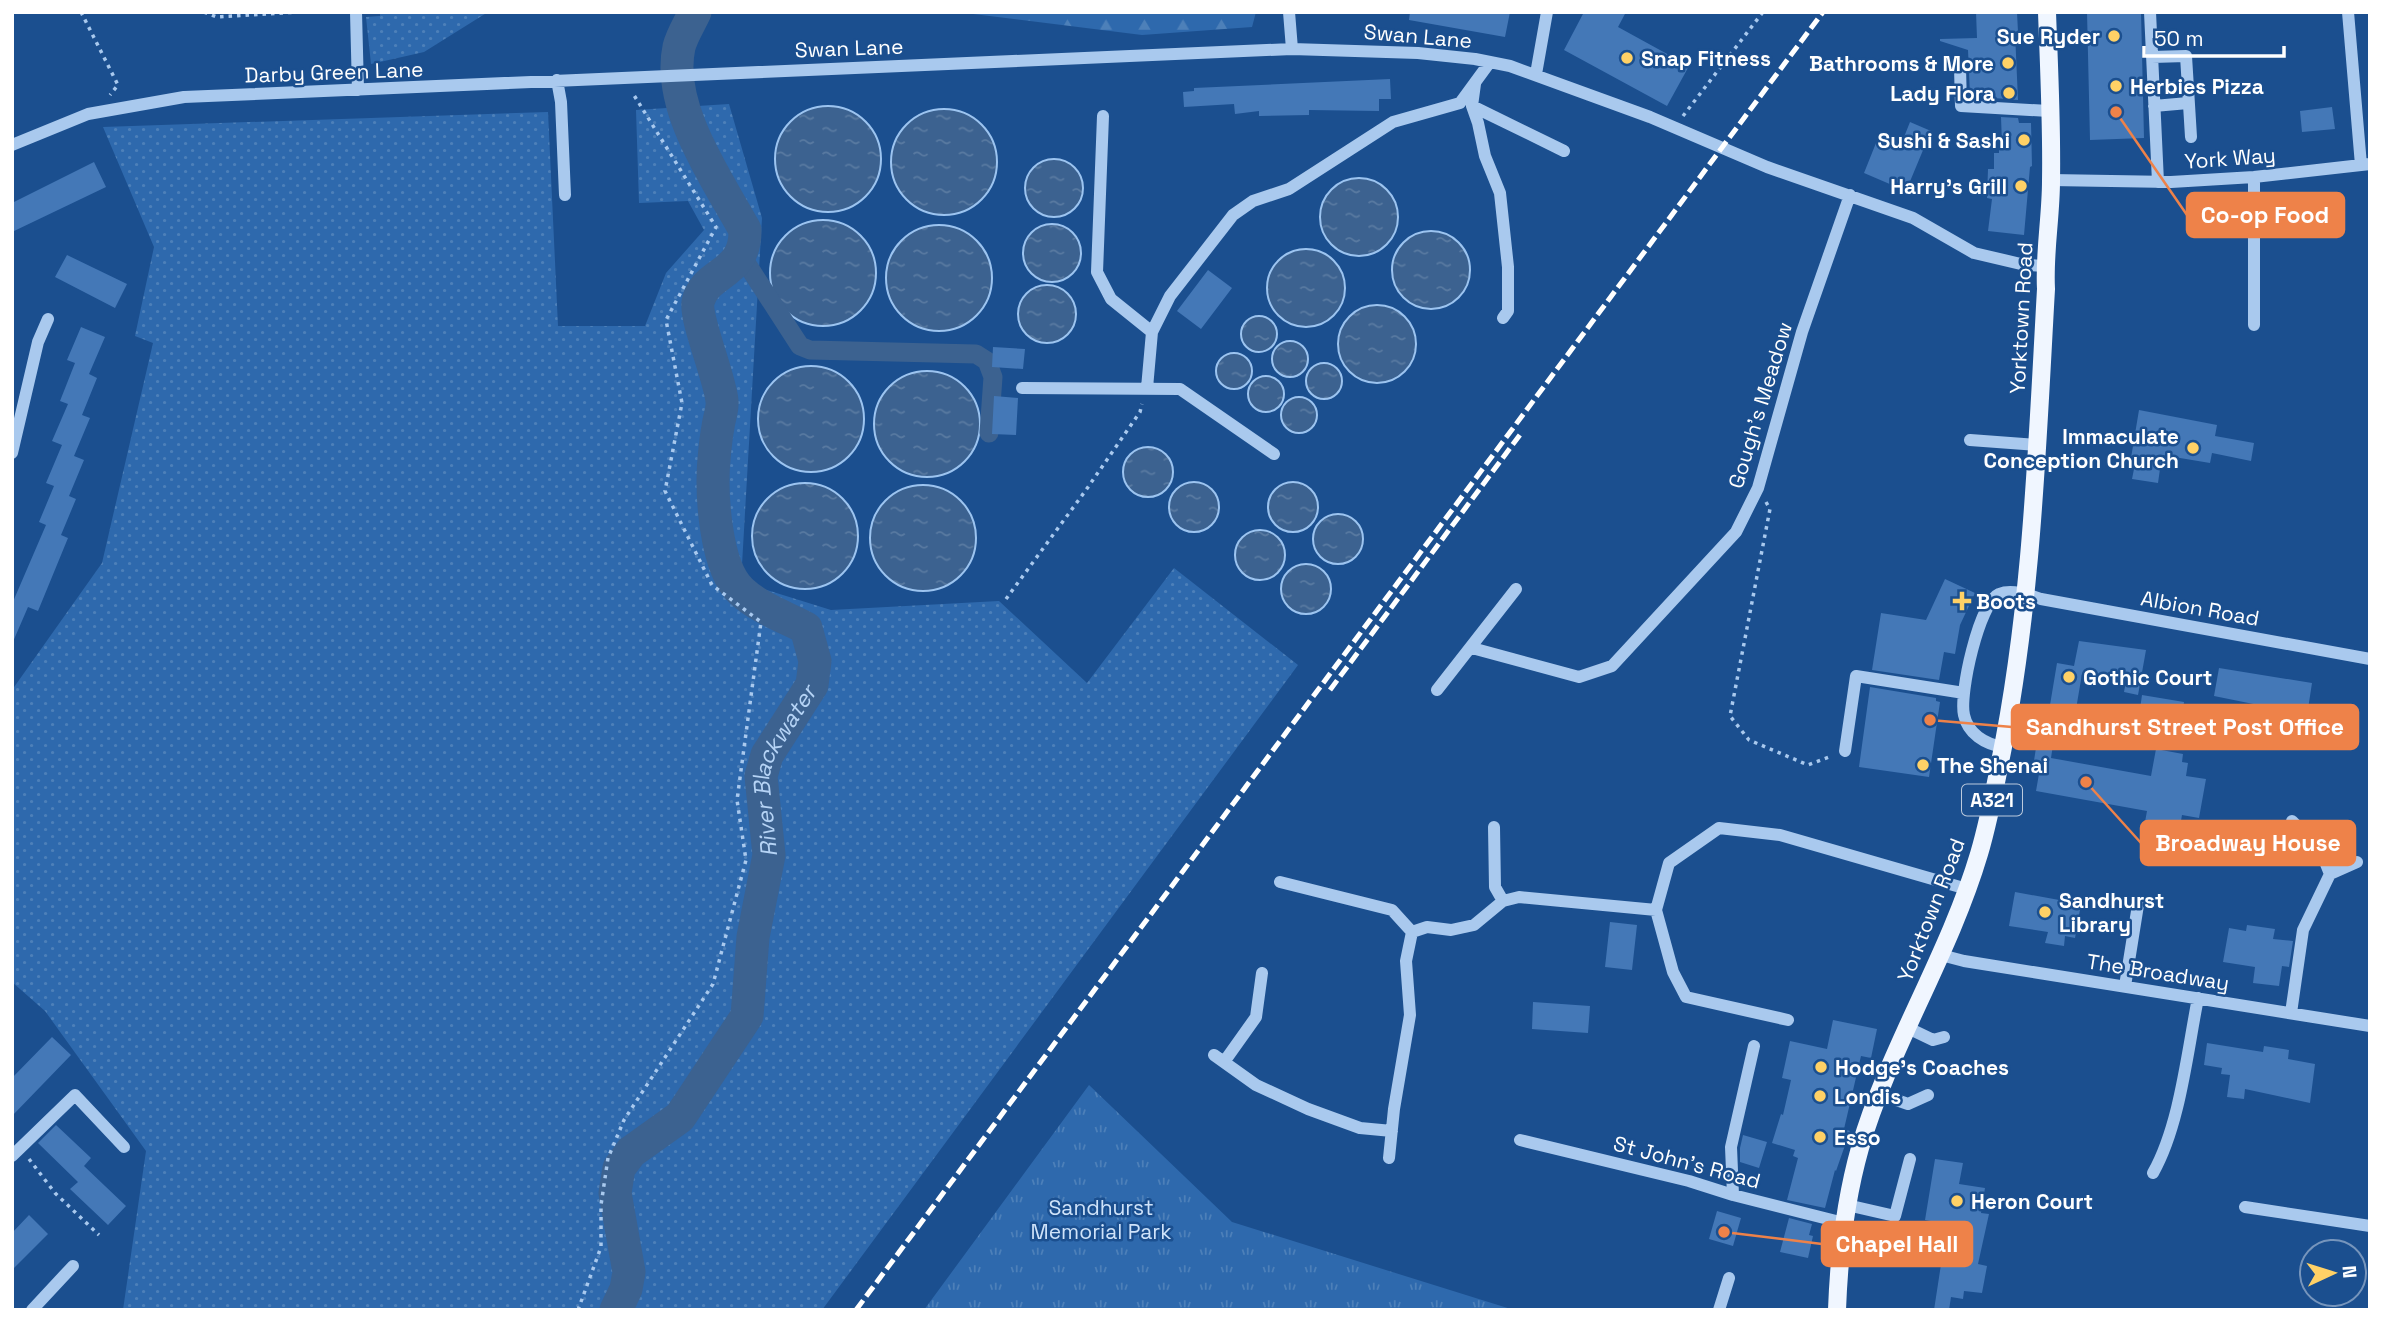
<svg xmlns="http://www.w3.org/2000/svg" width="2382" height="1322" viewBox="0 0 2382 1322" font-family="'Space Grotesk',sans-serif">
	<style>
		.grass { fill: url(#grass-dots) }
		.forest { fill: url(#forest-firs) }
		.park { fill: url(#park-tufts) }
		.water { fill: url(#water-ripples); stroke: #9cc4f0; stroke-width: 2 }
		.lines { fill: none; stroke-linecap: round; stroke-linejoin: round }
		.canal { stroke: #3c6290; stroke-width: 19 }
		.river { stroke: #3c6290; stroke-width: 33 }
		.building { fill: #4478b7 }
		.path { stroke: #a9c9ee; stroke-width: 3.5; stroke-dasharray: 3.5 5; stroke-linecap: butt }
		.minor { stroke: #a9c9ee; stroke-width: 12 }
		.major { stroke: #f0f6ff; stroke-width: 18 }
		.rail { stroke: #fff; stroke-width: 5; stroke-dasharray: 12 5; stroke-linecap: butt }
		.poi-dot { fill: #ffd166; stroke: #1b4f8f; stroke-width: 2.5 }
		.labels { text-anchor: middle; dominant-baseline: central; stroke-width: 5; stroke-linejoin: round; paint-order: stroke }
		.shield { fill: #1b4f8f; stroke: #bbcadd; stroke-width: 2 }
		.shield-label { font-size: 19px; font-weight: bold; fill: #fff }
		.street-label { font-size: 21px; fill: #fff; stroke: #1b4f8f }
		.poi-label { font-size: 21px; font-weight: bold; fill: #fff; stroke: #1b4f8f; text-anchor: start }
		.park-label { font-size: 21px; fill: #cfe3fa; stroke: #1b4f8f }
		.water-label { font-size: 23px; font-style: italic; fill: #b5d3f5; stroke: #1b4f8f }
		.leader { fill: none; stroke: #ee8249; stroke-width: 2.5 }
		.callout-dot { fill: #ee8249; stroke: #1b4f8f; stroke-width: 2.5 }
		.callout { fill: #ee8249; stroke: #ee8249; stroke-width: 2.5 }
		.callout-label { font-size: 23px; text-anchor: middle; font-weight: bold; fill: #fff }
	</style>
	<defs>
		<pattern id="grass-dots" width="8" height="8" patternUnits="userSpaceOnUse" patternTransform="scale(1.75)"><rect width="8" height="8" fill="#2e69ad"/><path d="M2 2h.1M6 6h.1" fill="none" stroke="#4d80b9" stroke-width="1.8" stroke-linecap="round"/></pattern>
		<pattern id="forest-firs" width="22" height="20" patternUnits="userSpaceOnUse" patternTransform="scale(1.75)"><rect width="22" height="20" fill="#2e69ad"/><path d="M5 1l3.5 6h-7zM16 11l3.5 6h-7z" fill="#4d80b9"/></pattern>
		<pattern id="park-tufts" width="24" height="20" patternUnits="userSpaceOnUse" patternTransform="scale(1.75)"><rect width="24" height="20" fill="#2e69ad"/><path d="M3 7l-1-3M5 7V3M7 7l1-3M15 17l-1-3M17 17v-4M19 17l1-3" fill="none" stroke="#4d80b9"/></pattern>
		<pattern id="water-ripples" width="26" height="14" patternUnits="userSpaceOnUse" patternTransform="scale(1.75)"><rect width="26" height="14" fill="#3c6290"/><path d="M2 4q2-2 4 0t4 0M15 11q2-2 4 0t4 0" fill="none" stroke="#597aa1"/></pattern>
	</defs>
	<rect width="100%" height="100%" fill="#1b4f8f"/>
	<path class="grass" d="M380 12H488L424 52 371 64 366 17 380 16Z
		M729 104 762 218 741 582 831 610 999 601 1087 683 1174 568 1298 665 822 1310H123L146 1151 45 1011 12 982V690L102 563 153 343 135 336 154 247 103 127 548 112 558 326H645L666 273 704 230 688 201 639 203 636 110Z"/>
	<path class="forest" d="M957 12H1256L1252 27 1142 35Z"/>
	<path class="park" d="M1089 1085 1232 1222 1514 1310H924Z"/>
	<path class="water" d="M775 159a53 53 0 1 1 106 0a53 53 0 1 1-106 0Z
		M891 162a53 53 0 1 1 106 0a53 53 0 1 1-106 0Z
		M1025 188a29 29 0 1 1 58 0a29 29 0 1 1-58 0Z
		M1320 217a39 39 0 1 1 78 0a39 39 0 1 1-78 0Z
		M770 273a53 53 0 1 1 106 0a53 53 0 1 1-106 0Z
		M1023 253a29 29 0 1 1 58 0a29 29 0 1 1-58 0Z
		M886 278a53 53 0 1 1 106 0a53 53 0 1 1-106 0Z
		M1392 270a39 39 0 1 1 78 0a39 39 0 1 1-78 0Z
		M1267 288a39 39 0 1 1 78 0a39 39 0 1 1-78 0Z
		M1018 314a29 29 0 1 1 58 0a29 29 0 1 1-58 0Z
		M1338 344a39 39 0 1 1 78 0a39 39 0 1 1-78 0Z
		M1241 334a18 18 0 1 1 36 0a18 18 0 1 1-36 0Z
		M1272 359a18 18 0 1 1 36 0a18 18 0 1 1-36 0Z
		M1216 371a18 18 0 1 1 36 0a18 18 0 1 1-36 0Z
		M1306 381a18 18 0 1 1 36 0a18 18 0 1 1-36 0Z
		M758 419a53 53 0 1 1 106 0a53 53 0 1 1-106 0Z
		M874 424a53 53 0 1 1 106 0a53 53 0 1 1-106 0Z
		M1248 394a18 18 0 1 1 36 0a18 18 0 1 1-36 0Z
		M1281 415a18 18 0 1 1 36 0a18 18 0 1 1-36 0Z
		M1123 472a25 25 0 1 1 50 0a25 25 0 1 1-50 0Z
		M1268 507a25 25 0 1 1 50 0a25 25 0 1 1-50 0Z
		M1169 507a25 25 0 1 1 50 0a25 25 0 1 1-50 0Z
		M752 536a53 53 0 1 1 106 0a53 53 0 1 1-106 0Z
		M870 538a53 53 0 1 1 106 0a53 53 0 1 1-106 0Z
		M1313 539a25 25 0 1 1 50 0a25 25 0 1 1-50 0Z
		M1235 555a25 25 0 1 1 50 0a25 25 0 1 1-50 0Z
		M1281 589a25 25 0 1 1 50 0a25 25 0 1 1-50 0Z"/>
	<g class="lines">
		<path class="canal" d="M741 255 800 346 810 350 976 354 987 361 993 377 989 433"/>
		<path class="river" id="s1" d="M616 1310 626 1289 629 1272 615 1193 619 1168 631 1152 680 1117 747 1016 753 937 769 855 761 776 767 755 812 685 815 661 806 628C785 617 759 608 741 591 715 567 711 493 714 459 715 448 716 437 718 427 719 418 723 409 722 401 720 378 695 319 698 302 705 271 746 276 745 230 717 179 666 107 679 47 682 35 690 23 695 12"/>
	</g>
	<path class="building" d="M1410 12H1510L1505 37 1409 20Z
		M1584 12H1626L1618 27 1689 66 1667 106 1564 50Z
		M1976 12H2017L2018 32H2015L2018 100 1970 96 1968 50 1940 41V39L1977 38Z
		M2087 12H2141L2144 138 2090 140Z
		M1390 79 1391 99H1379V111L1309 110V115L1259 116V111L1235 114 1234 104 1184 107 1183 92 1194 91V88Z
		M2332 107 2335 129 2302 132 2300 111Z
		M2001 117 2018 118 2019 123H2031L2032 166 2030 167 2024 235 1988 231 1992 199 1987 198 1988 169H1994V153H1999V145L2002 144Z
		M1910 122 1931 131 1906 191 1864 173 1878 138 1900 147Z
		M94 162 106 187 12 232V203Z
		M67 255 127 284 115 308 55 277Z
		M1208 270 1232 288 1201 329 1177 311Z
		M81 327 105 337 89 374 97 378 82 415 90 418 74 456 84 460 69 496 76 499 61 535 68 538 38 611 28 607 12 644V604L46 525 39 522 54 486 46 483 62 445 52 441 68 404 60 401 75 363 67 360Z
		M993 347 1025 349 1023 369 992 367Z
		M994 396 1018 398 1016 435 992 434Z
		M2139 410 2217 425 2215 436 2254 443 2251 461 2212 453 2210 463 2162 455 2158 483 2132 479 2136 459 2131 458Z
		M1945 579 1975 593 1960 625 1955 654 1944 652 1939 680 1872 670 1881 613 1926 620Z
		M2079 641 2146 650 2138 695 2124 692 2126 681 2082 674 2075 715 2049 711 2057 663 2074 666Z
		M2219 668 2312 683 2308 709 2284 705 2283 710 2214 696Z
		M1870 687 1936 698V701L1940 702 1929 777 1859 767Z
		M2142 695 2184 702 2182 717 2140 709Z
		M2038 735 2054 738 2051 758 2151 776 2156 749 2183 754 2182 762 2188 763 2186 776 2206 779 2199 818 2182 815 2177 844 2142 838 2147 811 2036 791 2040 768 2033 767Z
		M2015 892 2081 904 2075 938 2065 936 2064 946 2045 943 2048 932 2009 926Z
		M1610 922 1637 925 1632 970 1605 967Z
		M2247 925 2275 929 2273 939 2293 941 2289 967 2282 966 2279 986 2253 983 2255 967 2223 962 2229 928 2246 931Z
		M1533 1002 1590 1006 1588 1033 1532 1029Z
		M1833 1020 1877 1029 1871 1058 1861 1056 1844 1129 1850 1131 1836 1171 1835 1170 1825 1208 1787 1200 1798 1158 1793 1156 1795 1150 1772 1143 1781 1114 1783 1115 1791 1080 1782 1078 1790 1041 1827 1049Z
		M52 1037 71 1055 12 1116V1078Z
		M2207 1043 2263 1052 2264 1046 2289 1050 2288 1059 2315 1064 2310 1103 2245 1089 2244 1099 2227 1097 2230 1075 2221 1074 2222 1068 2204 1065Z
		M56 1125 91 1158 84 1166 126 1206 108 1225 70 1189 78 1182 38 1143Z
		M1743 1135 1767 1142 1759 1168 1740 1162V1148Z
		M1935 1159 1963 1163 1959 1184 1985 1188 1981 1213 1989 1214 1978 1264 1987 1266 1982 1293 1964 1291 1963 1299 1951 1297 1949 1310H1934L1944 1245 1932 1243 1936 1222 1925 1220Z
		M1717 1211 1741 1218 1733 1246 1709 1239Z
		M29 1215 48 1234 12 1270V1233Z
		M1789 1218 1812 1224 1809 1235 1813 1236 1808 1258 1780 1252Z"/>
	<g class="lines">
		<path class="path" d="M81 12 118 85 110 95
			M204 12 217 17 298 12
			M1683 116 1763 12
			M1766 502 1770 509 1730 716 1749 740 1808 765 1832 756
			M1006 599 1086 490 1140 412 1142 404
			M29 1159 55 1193 99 1235
			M578 1310 601 1247V1205L608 1158 624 1120 713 984 746 860 737 800 761 622 712 585 665 491 682 403 666 320 716 227 632 92"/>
		<path class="minor" d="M356 12 358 90
			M1289 12 1292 49
			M2150 12 2158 182
			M2348 12 2361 165
			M2152 57 2186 56 2191 137
			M1960 67 1961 106 2049 111
			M1536 74 1547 12
			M557 80 561 102 565 195
			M1475 84 1472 106 1478 123 1485 156 1500 193 1508 267V311L1503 318
			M1472 106 1564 151
			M2154 106 2188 103
			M1103 116 1097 272 1111 299 1152 332
			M12 145 88 114 184 97 1292 49 1418 53 1475 59 1510 66 1650 117 1767 167 1913 218 1974 253 2025 265 2045 266
			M2254 177V325
			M2051 180 2171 182 2254 177 2370 164
			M1022 388 1180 389 1274 454
			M1147 388 1152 332 1170 296 1233 215 1253 201 1289 189 1393 122 1460 103 1490 62
			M1970 440 2037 445
			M12 453 38 342 48 319
			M1472 648 1579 677 1612 666 1736 532 1758 488 1802 332 1850 195
			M1437 690 1516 589
			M2003 747C1985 744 1968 734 1964 715 1959 694 1979 603 1999 594 2012 589 2029 595 2041 599L2370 659
			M1845 751 1856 676 1964 693
			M2292 821 2320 849 2330 874
			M1494 827 1495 887 1503 901
			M1280 882 1392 910 1412 932
			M1941 955 1964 961 2370 1026
			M2125 986 2138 905
			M2291 1013 2303 930 2330 874 2357 862
			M1788 1020 1686 997 1673 972 1656 910 1669 863 1719 828 1780 835 1967 889
			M1908 1028 1933 1040 1944 1037
			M1214 1055 1256 1085 1308 1109 1360 1128 1392 1131
			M1224 1062 1256 1017 1262 973
			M1879 1094 1908 1104 1928 1095
			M1520 1140 1689 1181 1733 1195 1844 1223
			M12 1156 75 1095 124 1147
			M1389 1158 1394 1109 1410 1015 1406 961 1412 932 1427 927 1451 930 1474 925 1503 901 1519 897 1656 910
			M2153 1173C2180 1125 2187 1053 2198 998
			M1733 1195 1731 1147 1754 1046
			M1847 1205 1895 1216 1910 1159
			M2245 1207 2370 1226
			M32 1310 73 1266
			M1719 1310 1729 1278"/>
		<path class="major" d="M1837 1310C1839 1255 1845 1201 1860 1148 1889 1048 1949 955 1979 854 1988 824 1994 793 2000 762 2032 606 2037 447 2046 289 2044 253 2051 217 2051 181 2052 125 2049 68 2047 12"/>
		<path class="rail" d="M1330 690 1522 432
			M856 1310 1823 12"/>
	</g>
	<g class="poi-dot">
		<circle cx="2114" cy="36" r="7"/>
		<circle cx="1627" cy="58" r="7"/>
		<circle cx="2008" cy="63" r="7"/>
		<circle cx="2116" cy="86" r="7"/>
		<circle cx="2009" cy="93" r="7"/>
		<circle cx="2024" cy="140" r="7"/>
		<circle cx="2021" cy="186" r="7"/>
		<circle cx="2193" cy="448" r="7"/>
		<path d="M1958.5 590.5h7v7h7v7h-7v7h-7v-7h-7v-7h7z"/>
		<circle cx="2069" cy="677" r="7"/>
		<circle cx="1923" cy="765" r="7"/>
		<circle cx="2045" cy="912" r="7"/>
		<circle cx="1821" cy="1067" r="7"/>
		<circle cx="1820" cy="1096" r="7"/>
		<circle cx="1820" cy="1137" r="7"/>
		<circle cx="1957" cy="1201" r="7"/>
	</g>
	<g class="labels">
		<rect class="shield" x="1962" y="784.5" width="60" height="31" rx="5"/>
		<g class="shield-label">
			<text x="1992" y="800">A321</text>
		</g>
		<g class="street-label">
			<text transform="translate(1418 36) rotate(5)">Swan Lane</text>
			<text transform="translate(849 48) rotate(-2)">Swan Lane</text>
			<text transform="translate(334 72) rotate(-2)">Darby Green Lane</text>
			<text transform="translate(2230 158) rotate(-4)">York Way</text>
			<text transform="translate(2021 318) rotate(-87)">Yorktown Road</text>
			<text transform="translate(1760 405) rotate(-73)">Gough's Meadow</text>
			<text transform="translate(2200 608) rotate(10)">Albion Road</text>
			<text transform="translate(1931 910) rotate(-69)">Yorktown Road</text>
			<text transform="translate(2158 972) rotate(9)">The Broadway</text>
			<text transform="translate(1687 1162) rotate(15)">St John's Road</text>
		</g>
		<g class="poi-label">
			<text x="2100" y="36" text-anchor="end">Sue Ryder</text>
			<text x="1641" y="58">Snap Fitness</text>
			<text x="1994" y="63" text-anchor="end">Bathrooms &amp; More</text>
			<text x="2130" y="86">Herbies Pizza</text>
			<text x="1995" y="93" text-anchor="end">Lady Flora</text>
			<text x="2010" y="140" text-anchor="end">Sushi &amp; Sashi</text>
			<text x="2007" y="186" text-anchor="end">Harry’s Grill</text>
			<text x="2179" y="436" text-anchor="end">Immaculate<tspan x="2179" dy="24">Conception Church</tspan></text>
			<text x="1976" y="601">Boots</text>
			<text x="2083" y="677">Gothic Court</text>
			<text x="1937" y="765">The Shenai</text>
			<text x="2059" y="900">Sandhurst<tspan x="2059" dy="24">Library</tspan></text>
			<text x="1835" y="1067">Hodge's Coaches</text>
			<text x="1834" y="1096">Londis</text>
			<text x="1834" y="1137">Esso</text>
			<text x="1971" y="1201">Heron Court</text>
		</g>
		<g class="park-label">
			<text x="1101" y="1207">Sandhurst<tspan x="1101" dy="24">Memorial Park</tspan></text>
		</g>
		<g class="water-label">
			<text stroke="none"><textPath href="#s1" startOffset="600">River Blackwater</textPath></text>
		</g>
	</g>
	<path class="leader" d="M2116 112L2187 215M1930 720L2012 727M2086 782L2141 843M1724 1232L1822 1244"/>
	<g class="callout-dot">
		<circle cx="2116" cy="112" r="7"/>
		<circle cx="1930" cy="720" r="7"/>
		<circle cx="2086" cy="782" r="7"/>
		<circle cx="1724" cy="1232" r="7"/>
	</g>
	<g class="callout">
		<rect x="2187" y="193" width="157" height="44" rx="7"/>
		<rect x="2012" y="705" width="346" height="44" rx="7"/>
		<rect x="2141" y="821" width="214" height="44" rx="7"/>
		<rect x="1822" y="1222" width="150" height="44" rx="7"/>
	</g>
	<g class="callout-label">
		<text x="2265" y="223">Co-op Food</text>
		<text x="2185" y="735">Sandhurst Street Post Office</text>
		<text x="2248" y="851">Broadway House</text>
		<text x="1897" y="1252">Chapel Hall</text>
	</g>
	<rect width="2382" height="1322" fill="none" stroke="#ffffff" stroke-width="28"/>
	<g transform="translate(2333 1273) rotate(86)"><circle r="33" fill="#1b4f8f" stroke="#7695bc" stroke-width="2"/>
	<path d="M0-5L12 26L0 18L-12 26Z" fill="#ffd166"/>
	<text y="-10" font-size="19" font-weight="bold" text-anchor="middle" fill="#ffffff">N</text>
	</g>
	<path d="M2144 46v10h140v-10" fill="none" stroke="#ffffff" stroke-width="3.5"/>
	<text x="2154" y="46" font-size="21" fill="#ffffff" stroke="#1b4f8f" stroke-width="5" paint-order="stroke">50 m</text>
</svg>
